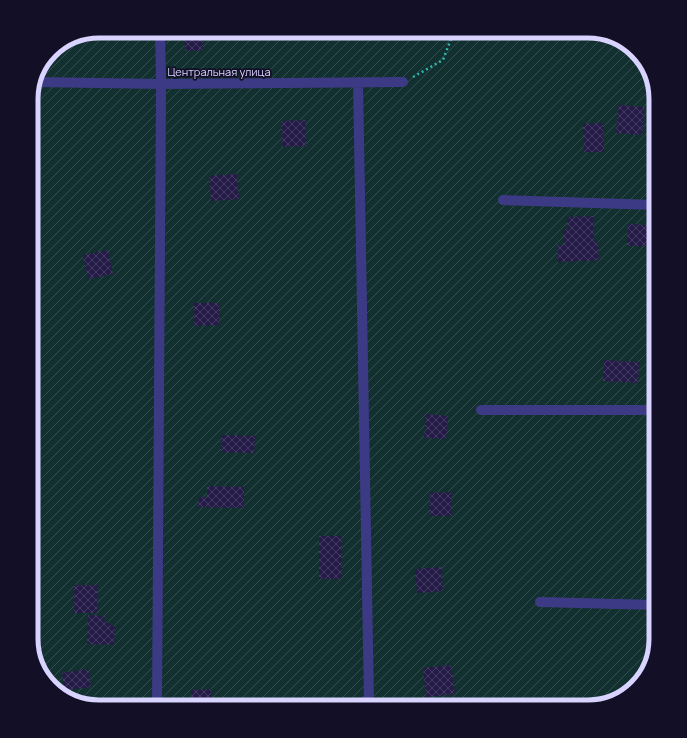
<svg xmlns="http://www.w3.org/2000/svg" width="687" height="738" viewBox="0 0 687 738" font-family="Manrope,sans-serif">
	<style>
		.garden { fill: url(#garden-furrows) }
		.building { fill: url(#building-cross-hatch) }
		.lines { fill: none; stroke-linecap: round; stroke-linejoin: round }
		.path { stroke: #2fb8b0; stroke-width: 2.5; stroke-dasharray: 2 3; stroke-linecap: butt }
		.minor { stroke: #3d3a85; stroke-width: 10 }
		.labels { text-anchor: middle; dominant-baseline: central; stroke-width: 3.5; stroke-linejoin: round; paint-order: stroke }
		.street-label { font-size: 11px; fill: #d9d4ff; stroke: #130f26 }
		.rim { fill: none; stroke: #d9d4ff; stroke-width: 5 }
	</style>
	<defs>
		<pattern id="garden-furrows" width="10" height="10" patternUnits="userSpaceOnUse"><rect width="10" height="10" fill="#12302f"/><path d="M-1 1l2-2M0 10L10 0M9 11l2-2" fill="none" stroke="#344d4e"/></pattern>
		<pattern id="building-cross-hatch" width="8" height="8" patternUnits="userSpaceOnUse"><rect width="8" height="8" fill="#241b47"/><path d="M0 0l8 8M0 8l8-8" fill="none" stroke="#433b63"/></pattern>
	</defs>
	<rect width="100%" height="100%" fill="#130f26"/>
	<path class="garden" d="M99 31H592L618 38 642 57 656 99V639L649 669 630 693 588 707H99L69 700 45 681 31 639V94L38 69 54 48Z"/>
	<path class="building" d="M184 31H202L203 50 185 51Z
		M640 56 642 57 646 69 638 68Z
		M618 105 644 107 642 135 616 133Z
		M305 120 306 146 282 147 281 121Z
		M603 123 604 152H584L583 124Z
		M237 174 239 199 211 201 209 176Z
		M593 216 594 241H598L599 260 558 262 557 245H563V229L568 230 567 217Z
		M628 224 650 225 649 246H627Z
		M108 250 113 274 88 279 83 255Z
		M194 303H219V325L194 326Z
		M604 360 639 362 638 383 603 381Z
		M426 414 448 416 446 439 424 438Z
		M222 435 255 436 254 453 221 452Z
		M207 486 244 487V508L198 507 199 497H207Z
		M451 492 452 516H430V493Z
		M319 536H342V579H319Z
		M441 567 443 591 417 593 415 569Z
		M74 585H97V613H74Z
		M88 615 105 616 103 620 115 627 114 645 87 644Z
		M451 665 455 694 426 697 423 668Z
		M88 669 91 687 64 690 62 673Z
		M211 689V707H192L191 690Z"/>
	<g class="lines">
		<path class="path" d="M413 77 443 60 454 31"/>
		<path class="minor" d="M34 82 161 84 403 82
			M503 200 656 205
			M481 410H656
			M540 602 656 605
			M157 707 161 84 160 31
			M300 707 369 702 358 82"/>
	</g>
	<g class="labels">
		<g class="street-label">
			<text x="219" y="71">Центральная улица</text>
		</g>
	</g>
	<path d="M0 0H687V738H0ZM99 38H588A61 61 0 0 1 649 99V639A61 61 0 0 1 588 700H99A61 61 0 0 1 38 639V99A61 61 0 0 1 99 38Z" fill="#130f26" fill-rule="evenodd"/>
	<path class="rim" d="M99 38H588A61 61 0 0 1 649 99V639A61 61 0 0 1 588 700H99A61 61 0 0 1 38 639V99A61 61 0 0 1 99 38Z"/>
</svg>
